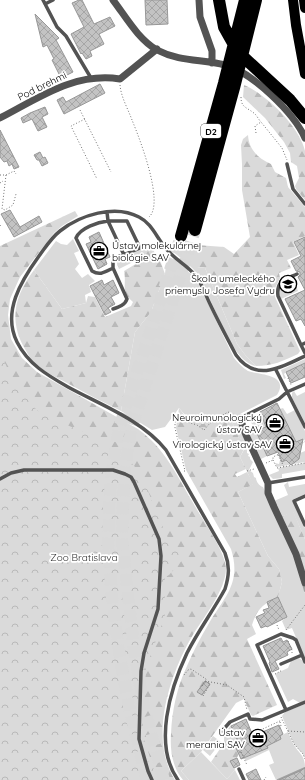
<svg xmlns="http://www.w3.org/2000/svg" width="305" height="780" viewBox="0 0 305 780" font-family="Quicksand,sans-serif">
	<style>
		.grass { fill: #dadada }
		.forest { fill: url(#forest-firs) }
		.park { fill: url(#park-crowns) }
		.lines { fill: none; stroke-linecap: round; stroke-linejoin: round }
		.stream { stroke: #a1a1a1; stroke-width: 2 }
		.building { fill: url(#building-cross-hatch); stroke: #979797 }
		.motorway-tunnel { stroke: #d9d9d9; stroke-width: 12; stroke-dasharray: 12 6; stroke-linecap: butt }
		.path { stroke: #757575; stroke-width: 1; stroke-dasharray: 1 2; stroke-linecap: butt }
		.service { stroke: #535353; stroke-width: 3.5 }
		.minor { stroke: #535353; stroke-width: 7 }
		.primary { stroke: #000; stroke-width: 10 }
		.motorway { stroke: #000; stroke-width: 12 }
		.labels { text-anchor: middle; dominant-baseline: central; stroke-width: 3.5; stroke-linejoin: round; paint-order: stroke }
		.shield { fill: #fff; stroke: #4c4c4c; stroke-width: 1 }
		.shield-label { font-size: 9px; font-weight: bold; fill: #000 }
		.street-label { font-size: 10px; fill: #000; stroke: #fff }
		.poi-label { font-size: 10px; fill: #000; stroke: #fff; text-anchor: end }
		.park-label { font-size: 10px; fill: #313131; stroke: #fff }
	</style>
	<defs>
		<pattern id="forest-firs" width="22" height="20" patternUnits="userSpaceOnUse"><rect width="22" height="20" fill="#dadada"/><path d="M5 1l3.5 6h-7zM16 11l3.5 6h-7z" fill="#b9b9b9"/></pattern>
		<pattern id="park-crowns" width="20" height="18" patternUnits="userSpaceOnUse"><rect width="20" height="18" fill="#dadada"/><path d="M2 6a3 3 0 1 1 6 0M12 15a3 3 0 1 1 6 0" fill="none" stroke="#b9b9b9"/></pattern>
		<pattern id="building-cross-hatch" width="8" height="8" patternUnits="userSpaceOnUse"><rect width="8" height="8" fill="#c3c3c3"/><path d="M0 0l8 8M0 8l8-8" fill="none" stroke="#a6a6a6"/></pattern>
	</defs>
	<rect width="100%" height="100%" fill="#fff"/>
	<path class="grass" d="M73 239 79 251 74 253 79 264 75 269 82 278 88 274 95 281 89 285 91 292 85 295 86 303 62 309 34 270 56 241 61 244 67 245Z
		M197 245V267L205 268 237 344 246 356 256 366C230 362 212 296 198 275 191 265 180 258 171 250L173 246C182 251 189 249 197 245Z
		M167 255 191 274 198 283 234 358C238 363 243 368 248 371 259 375 290 374 277 395L240 414 238 418 248 442 239 438 232 422C210 424 194 428 179 408L165 427 152 430 121 411 135 332 151 312 165 274Z
		M282 283 286 292 297 288 298 291 281 299C277 293 279 289 282 283Z
		M305 359V363L286 372 284 374 286 378 284 379 281 370Z
		M294 391 297 396 305 392V423L292 398V393Z
		M283 408 287 414 295 410 305 431V442L299 445 304 442 305 440 303 439 296 443 280 409Z
		M254 416 257 417 258 419 261 417 266 427 256 431 267 456 261 459 249 434 255 431 251 422H249L250 417Z
		M245 448 247 450V453L249 454 248 456 250 457V459L253 462 249 470 253 473 254 477 256 478C256 481 259 486 263 487L293 552 302 579 305 593V659L292 628 286 630 282 621 287 617 278 597 282 582 279 569 268 556 238 492 253 484 240 457Z
		M305 451V462L277 467 275 463 279 464 280 460 289 458 292 464 299 458 293 456Z
		M305 463V470L282 474V478L273 479 269 475 279 471 278 468Z
		M288 482 289 487 305 484V494L292 500 305 528V539L293 512 281 517 274 501 288 495 284 485Z
		M299 658 303 661 305 665V700L300 703 293 699 288 702 275 674 288 668 291 661Z
		M305 704V758L303 754 294 744 282 716 285 712Z
		M288 732C290 736 291 741 294 745 300 755 305 755 305 768L279 780H276L269 765 274 763 269 750 246 761 244 758 259 751V749L281 739 280 736Z
		M213 736 221 742 210 756 203 750Z
		M201 752 227 779 235 770 240 780H189L181 771Z"/>
	<path class="forest" d="M244 85C266 94 300 127 305 151 305 156 305 162 305 167 305 178 305 189 305 200L296 189 295 186 299 178 297 166 291 162 290 153 284 142 265 118 243 97Z
		M248 135C249 150 258 158 271 164L275 172 286 178 288 187 305 207V236L293 242 299 255 287 260 291 268 279 273 280 278 274 290 275 297 300 351 298 354C283 361 273 366 256 366L246 356 237 344 205 268 197 267V245L224 247 234 254 250 237 242 190V164L241 145 243 139Z
		M75 211 78 216 62 226 54 233 20 277 10 299 8 315 11 339 22 358 37 372 138 429C165 449 175 472 192 501 201 518 225 550 226 568 226 589 205 616 194 633 170 673 148 738 175 780H154L0 477V246Z
		M145 248H152L161 263 165 274 151 312 135 332 121 411C103 402 85 393 67 383 56 377 44 372 36 364 31 360 28 354 25 349 8 320 15 295 34 270L62 309 86 303 88 296 95 297 105 317 131 306 133 302C120 292 127 284 124 271L139 262 137 260 119 269 117 264 118 260 140 249 141 250Z
		M179 408 186 417 203 424 225 411 232 422 239 438 245 439 247 443 240 457 246 469 235 474 237 477 247 472 254 484 238 492 268 556 279 569 282 582 278 597C263 604 257 609 252 625L256 634 247 639 277 705 253 716 251 715 244 699 236 703 201 752 181 771 189 780H183C172 767 170 750 171 734 172 710 177 687 187 666 193 652 200 638 208 625 224 597 242 584 231 549L186 470 176 428Z
		M293 511 305 539V573L281 517Z
		M231 725 240 747 237 748 239 753 237 758 231 761 235 770 227 779 211 762 224 743V735Z"/>
	<path class="park" d="M0 351 12 379 19 388 32 405 38 411 47 417 99 438 129 460 141 474 166 535 185 557 169 575 165 577V616L146 668 143 735 157 780H0Z"/>
	<g class="lines">
		<path class="stream" d="M303 584 305 591
			M278 780 305 768"/>
	</g>
	<path class="building" d="M79 0H82L94 24 110 17 115 26 99 34 104 44 90 51 92 56 86 59 82 53 81 54 71 34 84 27 72 3Z
		M145 0H167L168 24 146 25Z
		M35 14 59 38 56 40 73 72 61 78 52 60 54 59 47 45 43 47Z
		M100 84 105 93 64 114 57 100 63 97 66 102Z
		M45 107 48 114 42 117 47 127 38 131 32 119 23 123 21 118 30 113Z
		M0 130 19 167 14 169 12 164 9 166 7 161 4 162 0 157Z
		M40 152 43 158 45 157 48 163 42 166 39 160H37L34 155Z
		M10 210 20 227 39 216 42 222 14 237 1 214Z
		M99 232 110 257 105 259 107 264 98 269 86 244 91 242 89 237Z
		M305 237V326L301 319 296 321 285 299 305 290 298 277 300 275V272L296 271 291 261 301 256 294 242Z
		M102 280 104 285 113 280 119 293 111 297 115 304 108 308 111 312 105 315 90 286Z
		M305 363V377L291 383 286 372Z
		M277 403 296 442 303 439 299 459 291 465 286 460 282 462 278 452 267 456 256 431 266 427 260 412Z
		M278 597 287 617 267 627 266 626 261 628 256 617 265 613 263 610 269 608 267 602Z
		M281 638 283 642 287 640 292 649 287 652 288 655 275 661 279 669 272 672 269 663 270 662 263 646Z
		M205 681 210 684 202 695 197 692Z
		M246 719 253 736 279 725 283 734 280 736 281 739 267 746 268 748 241 759 236 748 240 747 231 726Z
		M237 758 240 765 234 768 230 761Z
		M305 768V780H279L300 771Z
		M256 769 261 780H249L246 774Z"/>
	<g class="lines">
		<path class="motorway-tunnel" d="M147 780 129 707 119 651 112 598 108 544 109 505 112 468 119 428 181 236
			M164 780 143 703 134 650 122 540 123 506 125 469 131 430 195 230"/>
		<path class="path" d="M120 85C121 97 128 109 132 120 139 137 165 203 149 217
			M241 97C241 108 247 107 255 114 257 116 259 120 261 122
			M80 110 111 172
			M85 119 71 126 97 179
			M256 133 255 126 261 122 282 148 287 160
			M0 175H6L14 171 16 174
			M6 175 2 209 5 210 13 205 16 194
			M0 183 3 181
			M0 225 1 227
			M288 378 291 385 292 384
			M278 455 284 467
			M273 460 277 468 305 463
			M266 463 273 460V457L279 454
			M184 471H185L175 428V423L178 419 197 425 204 430 210 423 228 412 235 415
			M247 471 254 469
			M277 625 279 630
			M286 630 305 605
			M288 641 292 650V653
			M275 674 281 671 280 669
			M184 675 188 670 191 669 206 679V682
			M202 686 205 681 227 685 234 690 244 697 247 710
			M203 696 210 684 207 682
			M281 717 294 744 303 754 305 759
			M280 722 281 726
			M288 731 305 732
			M252 734 282 720
			M241 752 247 765
			M264 780 266 777"/>
		<path class="service" d="M43 0 57 27 66 36 91 78
			M45 4 53 0
			M287 164 293 189 305 204
			M107 212 108 221H127L140 248 116 258 113 262V268C105 272 100 276 92 271L76 238C80 228 98 222 108 221L124 255
			M113 268 127 299C125 305 119 307 113 309
			M297 274C284 280 276 281 278 296L301 345
			M305 343 301 345 305 353
			M276 370 305 427
			M240 418 279 399 287 392 305 384
			M0 479 11 473 24 470H113L125 474 131 477 134 482 159 539 161 556 158 609 144 653 141 671 139 739 148 771 152 780
			M268 483 305 477
			M305 496 294 501 305 525
			M281 664 302 655
			M286 710 257 645 281 634 293 638 296 640 305 662
			M222 731 230 722 248 714 250 719 262 720 305 702
			M239 769 244 780
			M178 780C153 745 170 689 187 653 198 631 213 611 225 589 229 576 230 566 225 553L166 450C142 420 101 405 68 387 47 375 28 364 17 342 2 312 21 281 39 256 45 248 51 238 60 231 80 215 115 204 139 217 151 223 156 236 164 246 172 258 186 264 195 275 202 283 205 294 210 304 218 321 227 338 236 355 256 383 282 367 305 356"/>
		<path class="minor" d="M113 0C126 17 138 39 157 50 180 62 202 59 225 65 252 72 294 113 305 138
			M199 0 200 17 212 51V63
			M0 118C39 98 74 72 120 79L157 49
			M240 418 246 435 268 483V493L274 507 296 554 305 583"/>
		<path class="primary" d="M293 0 296 25 305 74
			M304 0 305 8"/>
		<path class="motorway" d="M219 0 224 27 238 52 290 100 305 118
			M195 230 234 88 256 0
			M181 236 224 83 245 0"/>
	</g>
	<defs>
		<symbol id="office-ring" viewBox="-11 -11 22 22"><circle r="9.5" fill="#fff" stroke="#000" stroke-width="1.5"/><path d="M-6-3h4V-5.5h4V-3h4V5H-6ZM-1-4.5V-3h2v-1.5ZM-6 0V1H6V0Z" fill="#000"/></symbol>
		<symbol id="school-ring" viewBox="-11 -11 22 22"><circle r="9.5" fill="#fff" stroke="#000" stroke-width="1.5"/><path d="M0-5L7-2L0 1L-7-2ZM-4 1L0 2.5L4 1V4Q0 6-4 4Z" fill="#000"/></symbol>
	</defs>
	<g fill-rule="evenodd">
		<use href="#office-ring" x="89" y="241" width="20" height="20"/>
		<use href="#school-ring" x="278" y="274" width="20" height="20"/>
		<use href="#office-ring" x="265" y="413" width="20" height="20"/>
		<use href="#office-ring" x="275" y="434" width="20" height="20"/>
		<use href="#office-ring" x="248" y="728" width="20" height="20"/>
	</g>
	<g class="labels">
		<rect class="shield" x="201" y="124" width="20" height="14" rx="3"/>
		<g class="shield-label">
			<text x="211" y="131">D2</text>
		</g>
		<g class="street-label">
			<text transform="translate(42 86) rotate(-26)">Pod brehmi</text>
		</g>
		<g class="poi-label">
			<text x="112" y="245" text-anchor="start">Ústav molekulárnej<tspan x="112" dy="12">biológie SAV</tspan></text>
			<text x="275" y="278">Škola umeleckého<tspan x="275" dy="12">priemyslu Josefa Vydru</tspan></text>
			<text x="262" y="417">Neuroimunologický<tspan x="262" dy="12">ústav SAV</tspan></text>
			<text x="272" y="444">Virologický ústav SAV</text>
			<text x="245" y="732">Ústav<tspan x="245" dy="12">merania SAV</tspan></text>
		</g>
		<g class="park-label">
			<text x="84" y="557">Zoo Bratislava</text>
		</g>
	</g>
</svg>
